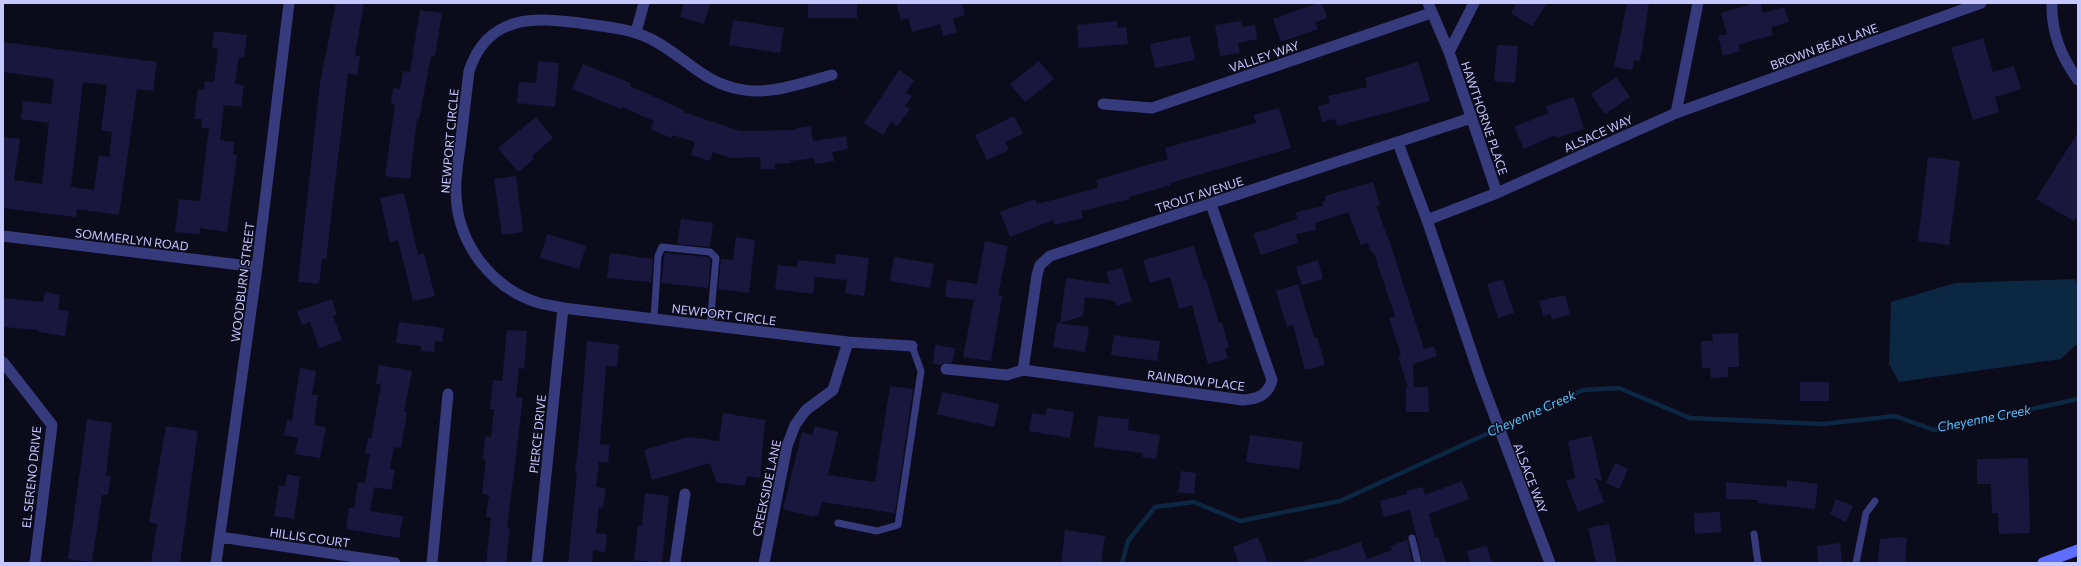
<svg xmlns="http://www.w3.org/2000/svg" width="2081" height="566" viewBox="0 0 2081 566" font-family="Commissioner,sans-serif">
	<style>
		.water { fill: #0b2741 }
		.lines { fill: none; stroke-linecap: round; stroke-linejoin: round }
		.stream { stroke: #0b2741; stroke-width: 4.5 }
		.building { fill: #1a173e; fill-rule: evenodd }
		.service { stroke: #353b7c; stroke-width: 7 }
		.minor { stroke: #353b7c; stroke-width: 11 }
		.secondary { stroke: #5d6dff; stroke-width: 11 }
		.labels { text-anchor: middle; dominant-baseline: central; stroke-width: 3; stroke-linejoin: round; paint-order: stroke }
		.street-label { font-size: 12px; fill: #c6c7ff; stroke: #0c0b1c }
		.water-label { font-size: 13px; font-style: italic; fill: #54c5ff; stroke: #0c0b1c }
	</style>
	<rect width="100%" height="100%" fill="#0c0b1c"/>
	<path class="water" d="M2075 279 2078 285V343L2061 359 1899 382 1889 364 1891 302 1955 283Z"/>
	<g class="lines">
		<path class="stream" d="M1122 563 1128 541 1155 507 1194 502 1240 521 1340 501 1583 390 1619 388 1690 418 1823 424 1895 416 1934 430 2078 399"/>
	</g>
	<path class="building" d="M336 3H364L355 55 360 56 357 75 348 73 328 243 326 259H322L319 284 298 282 320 83Z
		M684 3H710L704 24 680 17Z
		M808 3H857V18H808Z
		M896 3H962L965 15 953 19 957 32 943 36 940 24 912 32 908 18 901 20Z
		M1318 3H1322L1327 18 1315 22 1318 29 1281 42 1273 19Z
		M1517 3H1547L1532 26 1511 13Z
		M1627 3H1649L1640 61 1634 60 1632 70 1614 67Z
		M1755 3H1760L1763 13 1784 7 1789 22 1771 27 1773 35 1738 45 1740 51 1723 56 1718 36 1727 34 1721 13Z
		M420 10 442 13 435 56H431L419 119H417L410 179 385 176 395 104 391 103 393 88 400 89 403 71 410 72Z
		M733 20 784 28 780 53 729 45Z
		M1117 21V28L1126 27 1128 44 1079 48 1077 25Z
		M1241 21 1242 27 1255 25 1257 39 1238 43 1240 53 1220 56 1215 25Z
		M214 31 247 35 244 58 239 57 235 84 244 85 241 107 224 105 220 140 234 142 233 154 237 155 227 232 200 228V234L175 232 179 199 200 201 209 128H201L202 119H194L198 89 204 90 205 81 214 82 218 49 212 48Z
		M1190 36 1195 60 1155 68 1150 44Z
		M1983 38 1993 72 2014 66 2021 89 1995 97 1999 112 1973 120 1951 48Z
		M3 42 157 62 153 91 137 89 119 215 77 209 76 217 3 208V137L20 139 14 180 42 184 49 123 21 119 23 101 51 104 54 79 3 72ZM83 82 107 85 101 130 112 132 109 157 99 155 94 190 71 187Z
		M1497 45 1518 46 1515 83 1494 81Z
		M538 61 559 63 555 107 517 103 519 82 536 83Z
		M1039 61 1054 79 1025 102 1010 84Z
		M1418 62 1430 101 1337 126 1335 119 1322 122 1318 106 1330 103 1328 96 1367 87 1365 78Z
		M583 64 631 83 630 86 684 110 683 112 740 131 796 130V128L811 126 813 141 846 136 848 149 832 152 834 161 815 164 814 158 791 161V163L775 164V169H761L760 157 731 158 713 152 710 161 691 155 695 142 673 135 671 138 651 129 654 121 622 107 621 109 572 89Z
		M899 70 914 80 906 93 912 96 905 106 910 109 898 126 891 122 883 135 864 123Z
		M1616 77 1630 97 1605 114 1591 94Z
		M1574 97 1584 129 1556 138 1555 135 1524 149 1514 127 1548 113 1546 106Z
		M1279 108 1291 148 1170 183 1171 185 1129 197V199L1081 211 1083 218 1055 225 1053 220 1010 237 1000 212 1035 199 1037 204 1098 188 1096 180 1168 159 1165 148 1256 123 1254 115Z
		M1014 116 1023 134 1005 142 1009 150 987 160 975 135Z
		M536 117 553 138 532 156 534 159 518 172 498 148Z
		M2078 132V215L2074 221 2036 199Z
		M1928 157 1960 161 1949 245 1918 241Z
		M516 176 523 232 502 235 494 179Z
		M1373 182 1380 205 1376 206 1391 246 1424 349 1434 346 1437 356 1413 364 1414 387H1428L1429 412H1406V387H1408L1398 356 1401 355 1389 318 1395 316 1374 253H1372L1367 243 1361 245 1348 212 1315 223 1316 230 1296 234 1298 243 1261 255 1253 234 1297 219 1296 212 1324 206 1322 202 1326 201 1325 196Z
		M404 193 418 255 424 253 435 296 413 301 398 240 390 242 380 198Z
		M681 219 713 223 710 247 677 244Z
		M547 234 586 246 579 269 540 258Z
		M736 237 755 240 749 293 718 289 721 259 733 260Z
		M985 241 1008 246 998 295 1002 296 991 361 963 357 974 300 945 297 947 280 977 284Z
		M1194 246 1204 280 1206 279 1219 323H1222L1229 348 1225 349 1228 358 1208 364 1192 305 1179 309 1170 277 1150 283 1143 260Z
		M610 253 653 259 651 282 607 278Z
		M665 253 708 257 711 260 708 288 661 283Z
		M836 254 869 258 864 296 845 293 847 280 815 277 813 294 775 289 778 265 797 267 798 260 835 264Z
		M894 257 934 264 930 288 890 281Z
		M1318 260 1323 279 1302 285 1296 267Z
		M1122 268 1132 301 1116 306 1115 301 1085 297 1083 316 1060 323 1066 278 1110 284 1106 272Z
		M1503 279 1514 313 1498 318 1487 284Z
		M1298 284 1314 337H1317L1325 365 1305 370 1293 325 1287 327 1276 291Z
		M45 292 60 295 58 310 69 311 65 336 38 332 39 330 3 327V298L43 302Z
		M1565 295 1570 315 1552 319 1550 314 1543 316 1539 301Z
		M332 299 337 315 333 316 342 340 319 348 310 322 302 325 297 311Z
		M399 322 444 328 442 342 435 341 434 352 421 351V346L396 343Z
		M1057 323 1089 327 1085 352 1053 347Z
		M507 330 527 331 524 369 519 368 516 397 523 398 507 528 510 529 506 563H486L491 517H486L489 495 482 494 486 460 483 459 485 436 491 437 494 409H490L493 380 502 381Z
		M1738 333 1739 367H1728V377L1711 378 1710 368H1702L1701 341H1713L1712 334Z
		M1114 335 1160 341 1157 361 1111 355Z
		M587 341 619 345 617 367 606 366 600 444 610 445 608 463 599 462 596 487 606 488 603 508 599 507 596 533 607 534 605 552 593 550 592 563H568L577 473H575L580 429Z
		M935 345 955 348 952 363H943L941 365 933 364Z
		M379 365 412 371 404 412 407 413 401 448 394 447 390 469 395 470 391 490 374 487 370 511 403 516 399 538 346 529 349 508H354L358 482 365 483 370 454 365 453 368 438 371 439 381 385 376 384Z
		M300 368 316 371 312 395H318L314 425 326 427 320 458 295 454 298 438 284 435 287 420 292 421Z
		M1800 382H1829V401H1800Z
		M890 386 913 389 895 513 822 502 818 516 815 515V517L783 509 802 432 812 435 815 426 838 432 828 475 875 482Z
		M942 392 999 404 994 427 937 414Z
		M1047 408 1074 412 1070 438 1029 431 1032 413 1045 415Z
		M723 413 765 420 760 478 747 476 745 486 716 482 710 463 652 480 644 450 688 437 719 441Z
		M1098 416 1129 419 1128 430 1160 435 1156 459 1142 457 1143 453 1094 447Z
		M87 419 112 423 106 476H111L108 495H102L92 562 68 559Z
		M166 426 198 431 180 563H151L157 524 149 522Z
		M1250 435 1303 442 1299 469 1246 462Z
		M1592 436 1602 481 1595 478 1604 502 1578 512 1566 481 1575 478 1568 441Z
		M2028 458 2030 533 1999 534 1998 513H1992L1991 484H1977V459Z
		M1615 463 1628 469 1619 489 1606 483Z
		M1181 471 1196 473 1194 494 1178 492Z
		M287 474 300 477 294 519 274 516 279 486H285Z
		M1787 480 1818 484 1815 509 1758 503V500L1726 499V482L1787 487Z
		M1462 481 1469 499 1429 514 1435 538 1438 537 1446 563H1423L1410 510 1384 517 1380 501 1407 494 1406 491 1423 487 1425 495Z
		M645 493 669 496 662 563 634 560 638 525 642 526Z
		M1836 499 1853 506 1846 522 1830 514Z
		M1720 512 1721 532 1695 534 1694 513Z
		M1609 524 1617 563H1596L1588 528Z
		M1065 530 1105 536 1101 563H1061Z
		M1258 537 1268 563H1239L1233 547Z
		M1899 537 1907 538 1905 563H1878L1880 539Z
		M1407 540 1413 563H1305L1304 561 1361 542 1367 559 1392 550 1390 546Z
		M1840 543 1842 563H1818L1817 546Z
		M1487 546 1492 563H1470L1467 551Z"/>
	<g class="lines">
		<path class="service" d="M654 319 658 256 662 247 710 252 716 258 710 325
			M838 523 877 531 898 525 921 371 912 346
			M1754 534 1758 563
			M1412 538 1418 563
			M1856 563 1866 513 1875 501"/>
		<path class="minor" d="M1428 3 1449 52
			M1474 3 1449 52 1497 193
			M2052 3C2051 32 2061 57 2078 80
			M636 32 644 3
			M832 75C801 83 767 97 734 88 701 80 681 54 651 39 631 29 609 27 587 24 536 17 488 13 469 71 466 97 463 122 460 147 458 162 455 178 456 193 457 243 491 288 539 303 547 305 555 306 563 308L848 342 912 346
			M1103 104 1152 108 1431 13
			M1676 113 1981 3
			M1398 143 1427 220 1481 380 1550 563
			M1427 220 1497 193 1676 113 1698 3
			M3 236 257 267
			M3 362 52 425 35 563
			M946 369 1007 375 1023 370 1243 400C1258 399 1268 395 1272 380L1211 204
			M1023 370 1037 275 1040 265 1050 256 1471 118
			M220 537 395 563
			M216 563 257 267 289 3
			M432 563 448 394
			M537 563 563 308
			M675 563 685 494
			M764 563 787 446 795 425 806 410 833 390 848 342"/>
		<path class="secondary" d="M2043 563 2078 550"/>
	</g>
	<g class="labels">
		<g class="street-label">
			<text transform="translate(1824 46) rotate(-20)">BROWN BEAR LANE</text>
			<text transform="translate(1264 56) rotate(-19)">VALLEY WAY</text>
			<text transform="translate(1485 118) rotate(71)">HAWTHORNE PLACE</text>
			<text transform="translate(1598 133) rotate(-24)">ALSACE WAY</text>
			<text transform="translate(449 141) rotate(-85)">NEWPORT CIRCLE</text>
			<text transform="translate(1199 194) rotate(-18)">TROUT AVENUE</text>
			<text transform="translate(132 239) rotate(7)">SOMMERLYN ROAD</text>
			<text transform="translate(242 282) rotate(-83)">WOODBURN STREET</text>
			<text transform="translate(724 314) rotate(7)">NEWPORT CIRCLE</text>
			<text transform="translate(1196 380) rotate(7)">RAINBOW PLACE</text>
			<text transform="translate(537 434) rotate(-84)">PIERCE DRIVE</text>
			<text transform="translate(31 477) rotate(-84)">EL SERENO DRIVE</text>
			<text transform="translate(1531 478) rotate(69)">ALSACE WAY</text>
			<text transform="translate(766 488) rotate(-78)">CREEKSIDE LANE</text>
			<text transform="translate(310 537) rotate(8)">HILLIS COURT</text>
		</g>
		<g class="water-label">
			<text transform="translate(1531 413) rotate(-24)">Cheyenne Creek</text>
			<text transform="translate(1984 418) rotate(-11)">Cheyenne Creek</text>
		</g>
	</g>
	<rect width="2081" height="566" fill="none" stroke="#c6c7ff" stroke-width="8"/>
</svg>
